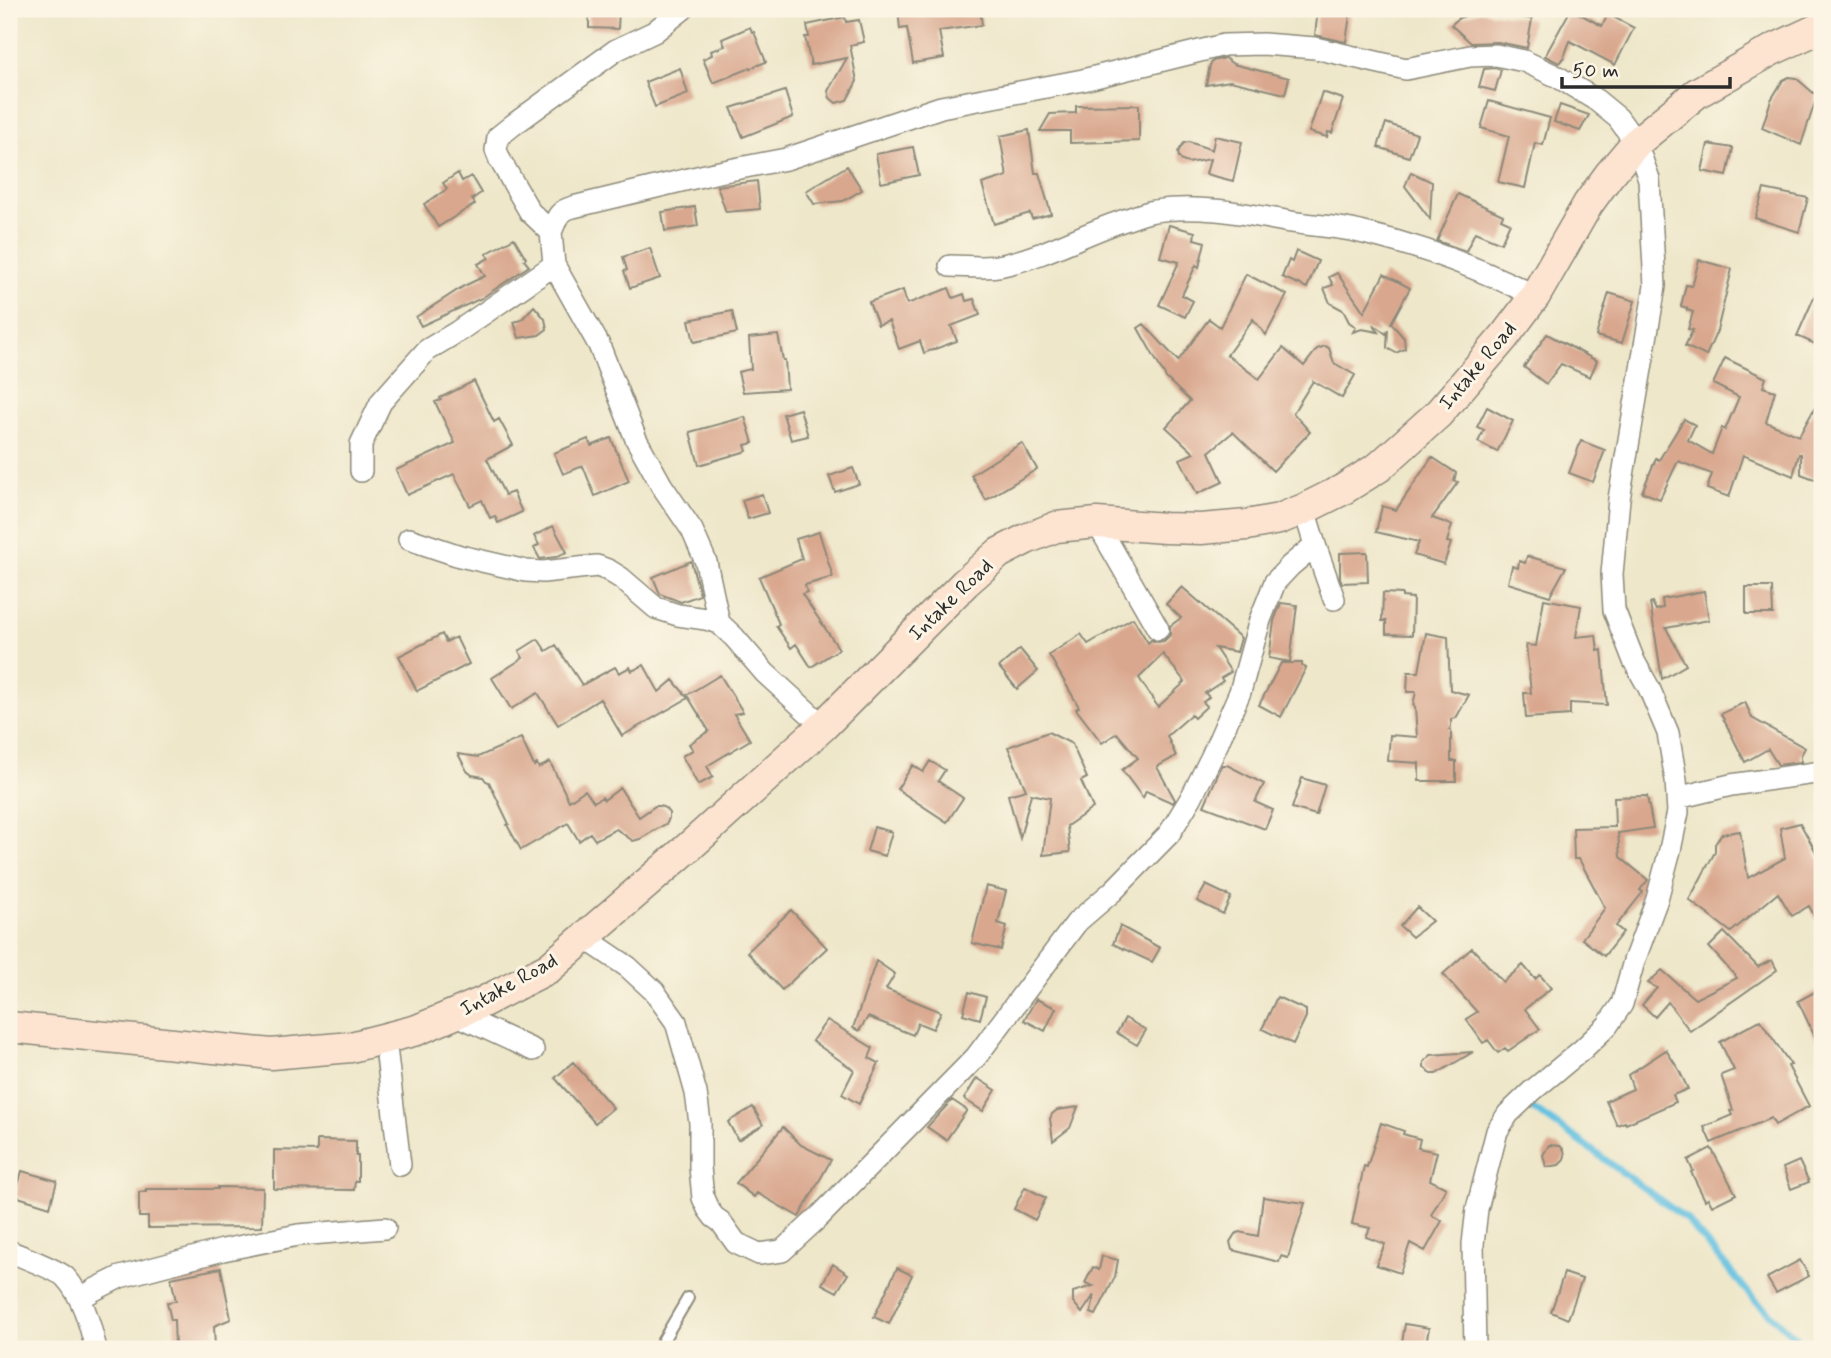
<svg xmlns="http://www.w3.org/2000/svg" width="1831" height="1358" viewBox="0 0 1831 1358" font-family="Mynerve,sans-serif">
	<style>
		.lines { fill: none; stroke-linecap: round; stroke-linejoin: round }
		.stream { stroke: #63c1e1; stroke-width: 7 }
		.building { fill: #d9a78e; fill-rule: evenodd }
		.lane-casing { stroke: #8c897a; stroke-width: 14 }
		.street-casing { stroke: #8c897a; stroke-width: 24 }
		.secondary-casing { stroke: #8c897a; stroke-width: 33 }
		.lane { stroke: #fff; stroke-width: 10 }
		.street { stroke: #fff; stroke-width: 21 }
		.secondary { stroke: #fde4d1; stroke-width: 30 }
		.labels { text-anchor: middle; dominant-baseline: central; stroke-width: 6; stroke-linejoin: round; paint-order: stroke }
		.street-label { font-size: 21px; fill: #2b2b2b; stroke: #fcf5e5 }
	</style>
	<rect width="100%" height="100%" fill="#fcf5e5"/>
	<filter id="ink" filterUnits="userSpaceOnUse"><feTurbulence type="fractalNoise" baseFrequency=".0143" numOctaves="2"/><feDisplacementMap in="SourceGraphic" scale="14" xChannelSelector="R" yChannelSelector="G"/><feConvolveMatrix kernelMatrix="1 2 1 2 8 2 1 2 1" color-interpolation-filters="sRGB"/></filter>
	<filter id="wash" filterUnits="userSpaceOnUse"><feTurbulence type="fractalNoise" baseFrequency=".00686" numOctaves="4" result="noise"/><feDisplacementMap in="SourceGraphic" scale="28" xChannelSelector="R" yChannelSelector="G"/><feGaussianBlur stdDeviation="1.57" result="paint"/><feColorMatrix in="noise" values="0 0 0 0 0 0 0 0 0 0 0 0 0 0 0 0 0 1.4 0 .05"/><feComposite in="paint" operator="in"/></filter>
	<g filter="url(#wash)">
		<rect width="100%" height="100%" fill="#eee7ca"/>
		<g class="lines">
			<path class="stream" d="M1526 1104 1574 1137 1686 1219 1751 1296 1808 1349"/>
		</g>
		<g id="blocks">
			<path class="building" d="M589 9H619L618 29 589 28Z
				M898 9H980L982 25 939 31 944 58 913 63 907 28 900 29Z
				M1571 9 1602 26 1608 14 1634 28 1615 65 1570 41 1564 57 1559 63 1545 56Z
				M1318 10 1350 15 1346 42 1315 35Z
				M1480 11 1532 19 1527 48 1498 42 1471 43 1451 25 1459 18Z
				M845 17 846 22 859 20 864 42 850 45 857 81 847 100 836 103 830 98 828 91 847 58 811 65 805 37H809L807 25Z
				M750 27 752 32H754L766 62 713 83 703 59 712 55 711 51 725 46 722 39Z
				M1225 58 1233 64 1289 78 1285 94 1230 81 1206 85 1210 65 1213 61Z
				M680 68 688 94 655 107 645 82Z
				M1495 68 1501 70 1495 91 1479 87 1484 69Z
				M1789 77 1796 78 1817 96 1801 145 1762 128 1771 100 1783 80Z
				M785 91 793 117 743 137 731 108Z
				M1322 92 1343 99 1332 133 1328 132 1327 137 1309 132Z
				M1489 101 1550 118 1543 145 1535 143 1525 188 1498 182 1509 136 1481 128Z
				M1139 105V141L1070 143V131H1040L1050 114 1076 113V106Z
				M1560 105 1589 115 1580 131 1554 122Z
				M1386 123 1417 134 1409 157 1378 147Z
				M1029 130 1035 173H1039L1051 214 1032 219 1030 213 994 224 982 184 1007 176 1000 136Z
				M1215 136 1242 142 1233 181 1206 174 1210 159 1188 163 1182 161 1179 157 1178 152 1184 143 1189 142 1212 150Z
				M1708 144 1733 148 1727 176 1702 171Z
				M913 147 919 175 881 183 876 154Z
				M847 166 862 190 843 201 814 204 806 191Z
				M1411 172 1432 182 1430 219 1405 186Z
				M458 173 462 181 471 176 481 193 472 199 475 204 438 227 424 204 447 189 443 183Z
				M757 181 760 209 726 212 717 186Z
				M1764 189 1808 198 1799 232 1755 218Z
				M1458 194 1503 215 1501 219 1510 223 1501 243 1475 232 1466 251 1437 241Z
				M695 207 698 226 665 231 662 212Z
				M1169 225 1195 232 1194 239 1205 242 1199 267 1196 265 1182 295 1193 301 1185 317 1159 305 1179 262 1160 257Z
				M514 238 526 258 524 260 529 266 482 298 421 326 416 317 464 286 485 276 478 264 489 258 486 254Z
				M650 248 660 278 630 288 624 271 627 270 623 257Z
				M1296 251 1318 261 1307 288 1282 277 1289 260 1292 262Z
				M1699 260 1732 269 1717 331 1706 356 1685 346 1693 330 1688 329 1693 312 1687 310V308L1681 306 1686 285 1692 286Z
				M1337 273 1364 312 1384 274 1410 288 1391 323 1404 338 1405 349 1396 353 1387 348 1388 329 1386 334 1373 324 1378 332 1362 329 1353 332 1356 327 1349 322 1343 310 1330 303 1324 288 1333 285 1329 277Z
				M1246 274 1287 295 1266 335 1253 319 1227 355 1259 379 1283 348 1304 366 1317 349 1325 346 1329 348 1334 363 1355 375 1342 398 1313 381 1293 413 1310 432 1273 471 1233 432 1209 452 1223 482 1197 494 1180 459 1194 453 1166 427 1190 401 1166 378 1138 328 1144 324 1178 361 1209 319 1220 327Z
				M1822 279V347L1797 336Z
				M949 288 953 298 964 294 966 301 974 299 980 315 951 326 957 341 924 353 920 341 899 349 889 321 878 325 869 302 903 290 907 304Z
				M1609 293 1635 301 1622 343 1596 336Z
				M534 306 545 319 547 329 539 335 519 338 514 322 521 320Z
				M732 311 737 333 694 342 689 320Z
				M1547 334 1597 361 1590 377 1561 364 1546 384 1524 367Z
				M778 335 783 360H785L787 389 743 392 738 372 751 369 749 338Z
				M1725 358 1766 378 1763 387 1775 391 1766 422 1799 436 1822 395V482L1801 474V454H1799L1793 476 1743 455 1729 497 1707 489 1712 474 1678 461 1660 499 1642 492 1656 458 1659 460 1684 419 1695 425 1688 440 1712 454 1722 428 1725 430 1739 397 1713 384Z
				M474 381 494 422 499 419 513 445 487 459 505 495 513 492 522 512 498 523 495 516 490 518 482 500 470 506 454 474 407 495 396 470 455 443 435 402 441 400 440 398Z
				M1487 407 1513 421 1497 452 1478 442 1484 430 1477 427Z
				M800 409 808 436 791 440 783 414Z
				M745 417 753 443 745 445 747 451 699 465 690 432Z
				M611 438 629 481 595 496 583 466 563 474 554 453 588 439 591 446Z
				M1581 441 1605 450 1593 482 1569 473Z
				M1022 443 1037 469 986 500 971 475Z
				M1432 457 1456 473 1454 481 1458 482 1432 518 1452 525 1447 542 1451 543 1444 564 1414 555 1419 542 1376 532 1382 506 1396 510Z
				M853 468 859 484 835 492 829 476Z
				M762 494 768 513 748 519 742 500Z
				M553 526 567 552 556 557 540 559 534 548 539 545 534 536Z
				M819 532 833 577 805 585 807 592 802 594 839 649 811 667 796 644 791 648 776 626 779 624 759 577 802 559 796 539Z
				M1367 552 1368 582 1342 583 1340 578V553Z
				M1527 556 1566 567 1550 596 1508 583 1512 566 1518 568 1519 561 1525 563Z
				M691 561 700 595 681 602 660 594 653 577Z
				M1182 587 1241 638 1237 652 1215 648 1231 672 1221 678 1223 681 1205 693 1209 697 1203 702 1207 706 1194 718 1191 715 1167 736 1176 756 1157 767 1175 800 1173 803 1146 791 1143 798 1122 770 1138 758 1117 733 1102 743 1076 709 1079 707 1049 655 1081 634 1088 644 1133 618 1148 643 1151 640 1157 642 1164 641 1170 635V626L1181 618 1166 604ZM1163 654 1185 682 1158 707 1139 678Z
				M1746 587H1772L1773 614H1746Z
				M1704 591 1709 620 1666 628 1686 665 1662 679 1650 603 1652 602 1656 610 1663 608 1662 599Z
				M1383 593 1402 594V597L1413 598 1412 635 1386 634V621H1382Z
				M1544 599 1581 606 1576 637 1596 635 1598 651 1602 650 1607 705 1570 703V715L1526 718 1524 693H1531L1526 645 1536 646Z
				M1281 603 1297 605 1290 662 1269 658 1274 621Z
				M1426 633 1448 637 1450 690 1469 695 1456 718 1451 719V727L1449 730H1451V761H1456V781H1419V763L1388 761 1390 735 1417 737 1415 707 1413 705 1416 692H1407L1408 672H1419Z
				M442 634 446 642 456 637 469 664 417 691 399 656Z
				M538 639 546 651 556 645 582 685 615 667 619 673 630 667 632 671 644 665 659 692 673 680 688 698 622 736 600 699 558 725 538 693 511 709 492 678 523 658 519 651Z
				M1020 649 1038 671 1017 689 999 667Z
				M1281 663H1302V666L1306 668 1281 717 1259 705Z
				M720 675 743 712 734 714 750 740 707 766 713 777 698 785 682 756 693 750 689 744 709 731 687 695Z
				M1745 702 1752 718 1805 748 1801 755V762L1778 765 1768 749 1745 762 1721 714Z
				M1048 732 1072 744 1087 778 1081 781 1093 808 1067 826 1070 852 1043 855 1050 798 1031 794 1020 838 1008 795 1026 790 1008 747Z
				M521 738 534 766 537 764 539 768 550 762 569 801 585 790 594 802 602 797 604 800 620 788 639 817 655 806H660L665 808 669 813V818L667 823 640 839 633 841 616 829 595 840 590 833 579 841 568 823 521 850 507 825 509 824 489 782 486 781 483 777 472 775 467 771 458 754 478 757Z
				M930 761 945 770 938 781 963 798 947 822 897 789 913 765 923 772Z
				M1222 765H1227L1264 784 1255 802 1273 810 1265 829 1204 806Z
				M1302 778 1325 785 1316 815 1292 808Z
				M1647 796 1653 828 1618 833 1620 857 1648 880 1640 890 1643 892 1616 926 1623 932 1604 956 1582 939 1605 908 1579 859H1574L1573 828 1615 827 1614 797Z
				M1800 823 1822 863V931L1809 906 1792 916 1778 893 1731 932 1689 900 1715 852V844L1722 834 1740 831 1748 878 1785 858 1780 828Z
				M874 827 892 832 885 856 867 851Z
				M1206 885 1231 897 1223 914 1197 901Z
				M986 886 1006 891 998 923 1007 926 1001 950 972 943Z
				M1417 907 1432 921 1412 937 1400 926Z
				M791 910 827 948 782 990 747 952Z
				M1120 926 1160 948 1152 962 1113 944Z
				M1724 932 1758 967 1772 960 1777 970 1690 1031 1668 1002 1655 1017 1642 1005 1657 988 1648 983 1662 970 1695 999 1737 978 1709 947Z
				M1472 948 1503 982 1523 965 1535 979 1540 975 1551 988 1525 1009 1540 1029 1508 1051 1505 1048 1498 1053 1488 1040 1483 1043 1466 1019 1477 1012 1443 974Z
				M876 961 895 974 886 989 941 1012 933 1029 918 1023 913 1035 868 1017 859 1031 853 1028Z
				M1822 988V1052L1798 1001Z
				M969 992 986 997 980 1019 963 1014Z
				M1277 997 1306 1010V1017L1293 1044 1262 1029Z
				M1036 999 1056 1008 1045 1031 1024 1020Z
				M1125 1018 1146 1030 1137 1045 1117 1033Z
				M827 1020 873 1048 869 1058 879 1063 859 1104 842 1094 854 1070 812 1041Z
				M1760 1020 1791 1065 1788 1066 1809 1106 1775 1125 1771 1118 1711 1143 1704 1127 1732 1115 1730 1111 1733 1110 1721 1075 1734 1070 1720 1042Z
				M1666 1050 1679 1070 1688 1089 1673 1095 1676 1102 1626 1124 1625 1122 1617 1125 1606 1101 1633 1089 1628 1075Z
				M1473 1052 1436 1074H1431L1424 1067V1062L1431 1055Z
				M573 1062 613 1108 595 1123 555 1078Z
				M977 1078 996 1090 983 1111 964 1099Z
				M952 1100 967 1110 946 1140 927 1127Z
				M753 1107 763 1125 738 1140 728 1122Z
				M1078 1107 1070 1128 1053 1141 1050 1119 1052 1114 1057 1110Z
				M1381 1123 1404 1131 1403 1134 1420 1139 1418 1148 1437 1152 1430 1180 1446 1188 1431 1215 1442 1221 1425 1251 1410 1243 1400 1273 1376 1265 1385 1244 1366 1237 1370 1228 1352 1224 1364 1166 1367 1167Z
				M783 1127 801 1145 831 1160 799 1217 757 1193 754 1197 736 1183Z
				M317 1140 356 1141V1156H358V1181H355L354 1190 274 1189V1150L317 1151Z
				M1549 1145 1560 1146 1564 1150 1565 1156 1563 1161 1559 1165 1546 1167 1543 1155Z
				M1711 1148 1736 1194 1712 1206 1708 1198 1705 1200 1691 1172 1693 1171 1688 1160Z
				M1799 1161 1809 1182 1791 1189 1783 1168Z
				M22 1171 57 1181 50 1207 15 1196Z
				M218 1187 263 1188 262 1227 148 1228V1217H139V1192H146V1189H218Z
				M1025 1187 1046 1198 1035 1220 1014 1209Z
				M1263 1197 1305 1203 1288 1258 1281 1256 1279 1262 1232 1250 1230 1242 1235 1234 1239 1232 1258 1236Z
				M1102 1256 1118 1260 1115 1277 1096 1315 1091 1313 1094 1295 1082 1313 1073 1302V1292L1093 1286 1085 1283 1093 1267 1099 1270Z
				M1800 1260 1809 1276 1776 1293 1767 1278Z
				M833 1264 848 1274 837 1292 822 1284Z
				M221 1268 231 1319 214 1326 215 1349H175L174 1320H171L167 1302 176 1301 171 1278Z
				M897 1268 912 1275 889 1324 874 1317Z
				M1564 1273 1582 1279 1568 1319 1551 1312Z
				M1405 1324 1429 1328 1425 1349H1401Z"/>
		</g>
	</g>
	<g filter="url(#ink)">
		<use href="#blocks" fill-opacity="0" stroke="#8c897a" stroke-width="2"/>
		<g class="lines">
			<defs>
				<path id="lane" d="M658 1349 688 1298"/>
				<path id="street" d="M683 9 654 32 616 50 513 125 498 137 496 150 500 160 530 212 551 232 554 265 599 345 636 439 662 486 692 530 706 562 719 623
					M551 232C557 218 558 211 573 207L714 173 786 159 941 107 1083 80 1224 45 1263 44 1315 48 1406 69 1470 56 1496 55 1524 61 1558 77 1596 100 1618 118 1636 143 1649 179 1655 286 1619 499 1612 574 1614 610 1634 661 1649 688 1668 733 1676 780 1678 812 1670 850 1657 899 1634 961 1622 1004 1607 1026 1583 1049 1532 1091 1508 1114 1497 1131 1477 1209 1473 1244 1475 1349
					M950 266C967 266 986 269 1003 265 1046 256 1086 232 1128 219 1136 216 1145 213 1154 211 1200 204 1246 214 1291 222 1314 226 1338 226 1360 232 1421 246 1479 268 1535 296
					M361 471V444L381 402 427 350 457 332 554 265
					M1097 523 1158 629
					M409 539 460 556 526 571 543 572 597 566 608 570 621 578 656 608 678 615 706 619 719 623 734 637 765 673 823 726
					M1315 545 1334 599
					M1677 798 1731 785 1822 772
					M585 938 628 967 654 991 676 1022 696 1093 700 1123V1167L703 1198 708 1209 714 1217 721 1222 736 1243 759 1254 782 1251 820 1216 976 1057 1077 922 1113 891 1169 834 1191 798 1212 756 1240 692 1260 620 1275 582 1290 566 1315 545 1304 509
					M455 1014 533 1050
					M385 1039 400 1165
					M9 1251C20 1256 58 1270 65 1277 83 1296 90 1325 96 1349
					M80 1299 94 1290 120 1277 223 1250 298 1235 385 1228"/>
				<path id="secondary" d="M9 1027 271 1054 351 1047 417 1030 483 1002 549 968 690 846 823 726 965 583 999 553 1026 539 1056 527 1097 523 1165 528 1201 529 1247 525 1279 519 1304 509 1342 490 1379 467 1438 414 1504 337 1535 296 1588 204 1609 175 1636 143 1697 93 1772 50 1822 27"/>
			</defs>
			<use href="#lane" class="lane-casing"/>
			<use href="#street" class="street-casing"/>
			<use href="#secondary" class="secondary-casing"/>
			<use href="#lane" class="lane"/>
			<use href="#street" class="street"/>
			<use href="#secondary" class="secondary"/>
		</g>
	</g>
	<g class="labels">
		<g class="street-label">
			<text transform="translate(1478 366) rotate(-50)">Intake Road</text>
			<text transform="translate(951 600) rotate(-44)">Intake Road</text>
			<text transform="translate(509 985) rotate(-29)">Intake Road</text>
		</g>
	</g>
	<rect width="1831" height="1358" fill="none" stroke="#fcf5e5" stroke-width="35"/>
	<path d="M1562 77v10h168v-10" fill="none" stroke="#2b2b2b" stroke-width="3.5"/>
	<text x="1572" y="77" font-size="21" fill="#2b2b2b" stroke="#fcf5e5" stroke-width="5" paint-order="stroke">50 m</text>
</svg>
